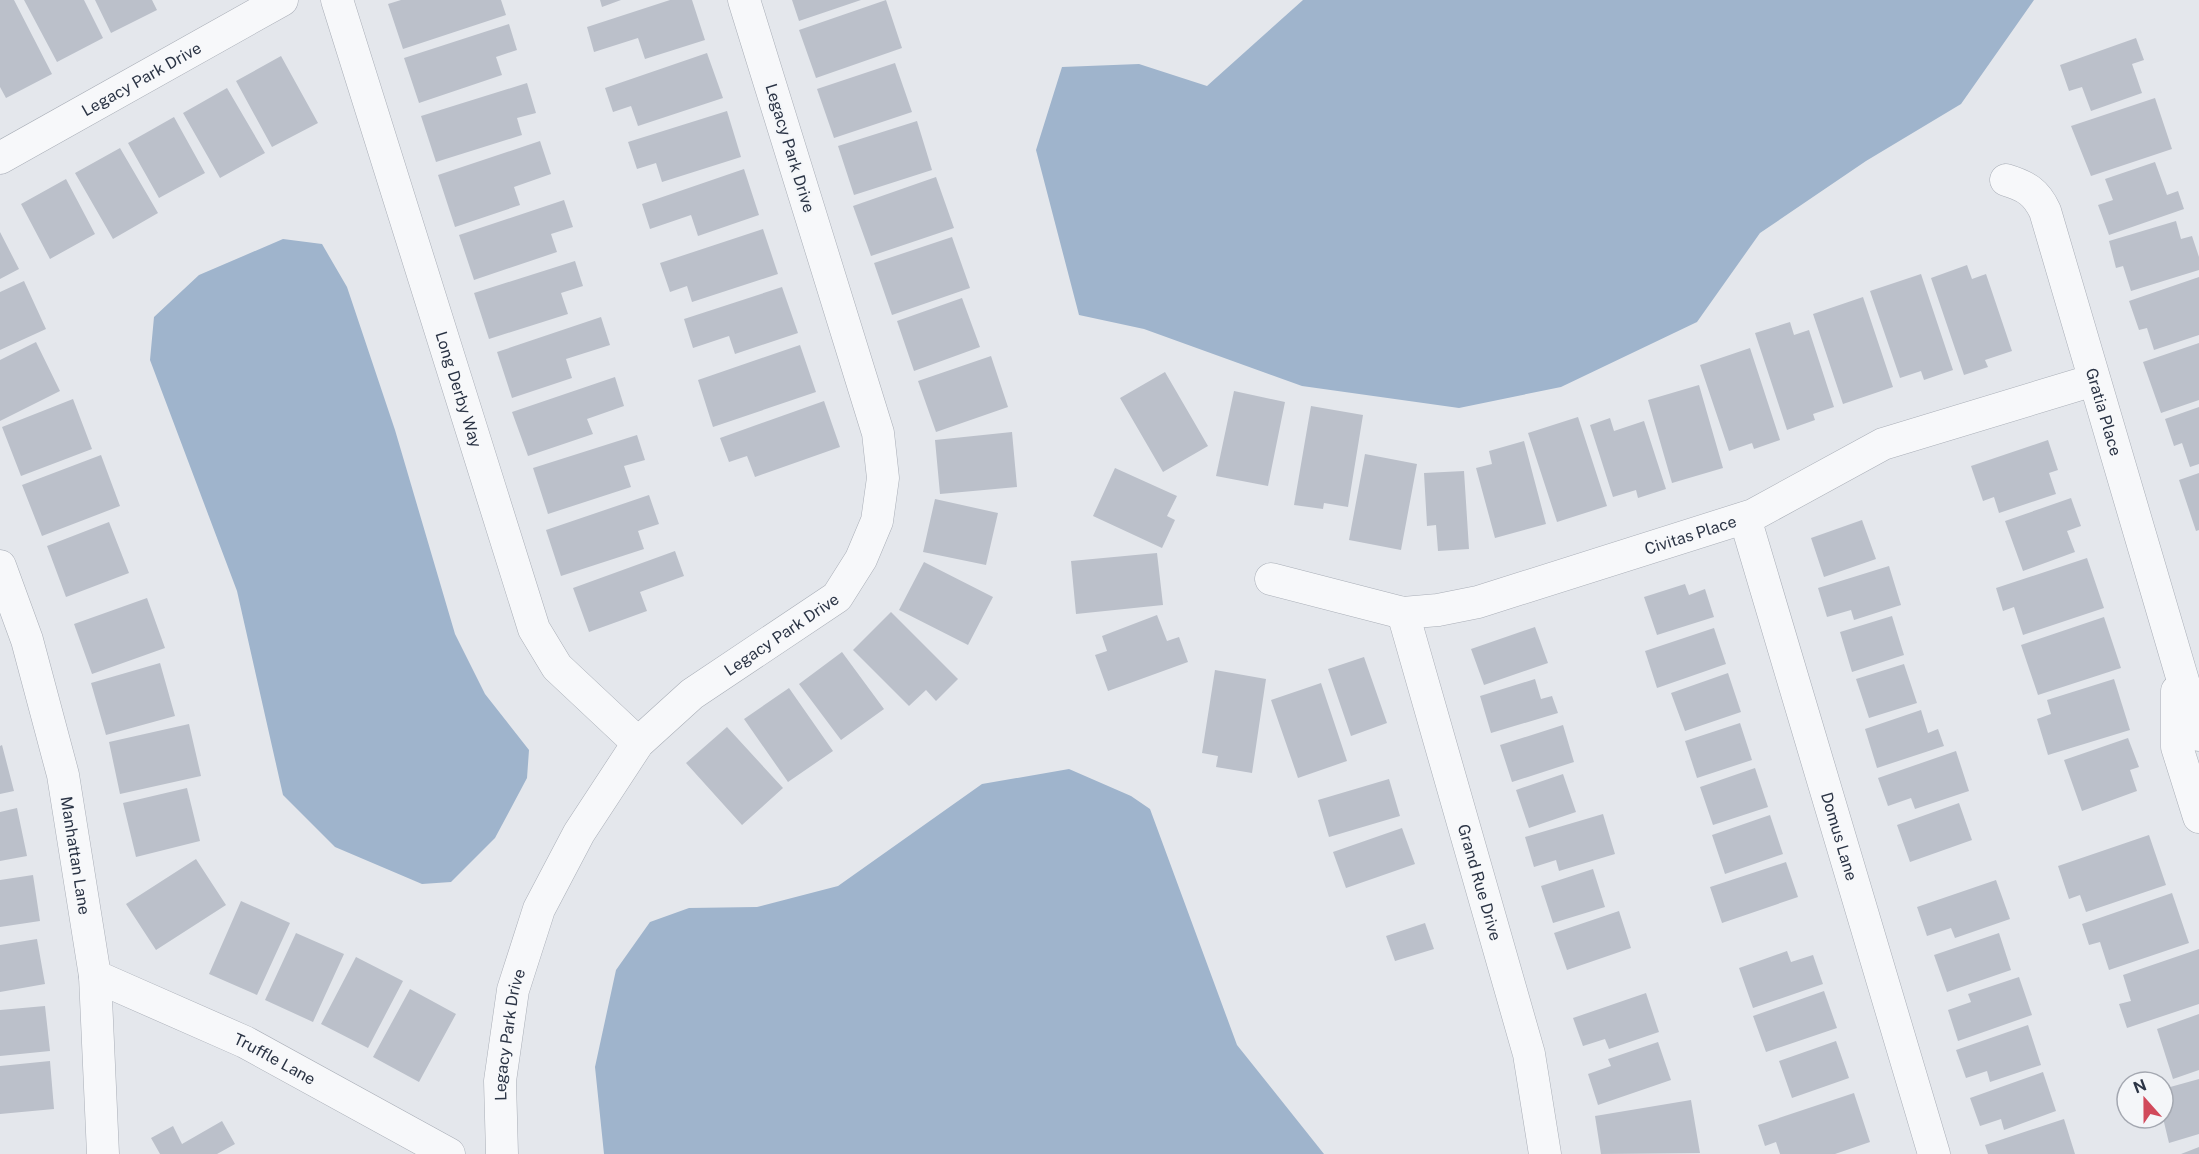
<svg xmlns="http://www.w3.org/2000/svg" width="2199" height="1154" viewBox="0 0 2199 1154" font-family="'Public Sans',sans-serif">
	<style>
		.water { fill: #9fb4cc }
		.building { fill: #bbc0ca }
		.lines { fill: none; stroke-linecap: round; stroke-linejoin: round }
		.street-casing { stroke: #a9aeb7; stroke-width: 33 }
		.street { stroke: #f7f8fa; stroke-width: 32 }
		.labels { text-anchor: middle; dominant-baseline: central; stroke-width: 4.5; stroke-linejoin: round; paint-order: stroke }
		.street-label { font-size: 16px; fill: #2b3445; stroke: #f4f6f9 }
	</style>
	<rect width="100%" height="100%" fill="#e4e7ec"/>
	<path class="water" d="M1303 0H2034L1961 104 1866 161 1760 233 1697 322 1561 387 1459 408 1302 386 1144 329 1079 315 1036 150 1062 67 1139 64 1207 86Z
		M283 239 322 244 347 287 395 430 455 634 485 694 529 750 527 778 495 838 451 882 422 884 335 847 283 795 237 591 150 360 154 317 199 275Z
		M1069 769 1131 796 1150 809 1237 1045 1324 1154H604L595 1067 616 970 650 922 689 908 757 907 838 886 982 784Z"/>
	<path class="building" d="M0 0H14L52 74 6 98 0 87Z
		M24 0H84L103 38 57 62Z
		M95 0H152L157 10 111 33Z
		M401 0H501L506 15 403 49 388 4Z
		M600 0H621L602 7Z
		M670 0H692L705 40 645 59 638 38 594 52 587 27Z
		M792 0H861L799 21Z
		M886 0 902 48 816 78 799 30Z
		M509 24 517 50 496 57 502 75 419 103 404 58Z
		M2136 38 2144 60 2132 64 2142 93 2091 111 2082 87 2069 91 2060 65Z
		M707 53 723 98 638 126 631 106 613 112 605 88Z
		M281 56 318 123 272 147 236 81Z
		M895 63 912 112 834 138 817 89Z
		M527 83 536 113 517 118 522 135 436 162 421 116Z
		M227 88 265 153 220 178 183 113Z
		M2155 98 2172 149 2091 176 2071 126Z
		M727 111 741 157 662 182 656 163 637 169 628 142Z
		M174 117 205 173 159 198 128 143Z
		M917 121 932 170 854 195 838 146Z
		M540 141 551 174 514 187 520 205 455 227 438 175Z
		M120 148 158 213 113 239 75 173Z
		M2155 162 2167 195 2178 191 2184 209 2109 235 2098 205 2113 200 2105 179Z
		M744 169 759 215 698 236 691 215 650 229 642 204Z
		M936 177 954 228 871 256 853 206Z
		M66 179 95 234 50 259 21 204Z
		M564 200 573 227 551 234 557 252 474 280 459 235Z
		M2176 221 2181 239 2192 236 2199 257V270L2131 291 2123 266 2116 268 2109 241Z
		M763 229 778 274 692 302 687 286 670 292 660 263Z
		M0 232 19 269 0 279Z
		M952 237 970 288 892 315 874 263Z
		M575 261 583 286 561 293 568 314 489 339 474 293Z
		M1967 265 1972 279 1986 274 2012 351 1985 360 1988 367 1964 375 1931 278Z
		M1921 274 1953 370 1924 380 1921 371 1900 378 1870 291Z
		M2199 277V335L2154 350 2147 328 2139 330 2129 301Z
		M24 281 46 329 0 350V292Z
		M782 287 798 333 735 354 729 336 693 348 684 319Z
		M1863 297 1893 387 1843 404 1813 314Z
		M962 298 980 347 914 371 897 321Z
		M601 317 610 345 566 359 572 378 512 398 497 352Z
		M1790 322 1794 335 1809 330 1834 407 1813 414 1815 420 1787 430 1755 333Z
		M36 342 60 391 0 421V360Z
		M2199 343V400L2161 413 2143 362Z
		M800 345 816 392 713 427 698 380Z
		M1750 348 1780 440 1754 449 1752 443 1729 451 1700 365Z
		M991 356 1008 407 936 432 918 381Z
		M1165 372 1208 446 1163 472 1120 398Z
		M615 377 624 406 587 419 593 434 528 456 512 412Z
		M1699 385 1723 468 1672 483 1648 400Z
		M1234 391 1285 402 1268 486 1216 476Z
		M73 399 92 449 21 476 2 427Z
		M824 401 840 447 755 477 747 456 729 462 720 438Z
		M1311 406 1363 415 1348 507 1324 503 1323 509 1294 505Z
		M2199 407V464L2190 467 2182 443 2174 446 2165 419Z
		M1578 417 1607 506 1557 522 1528 433Z
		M1610 418 1614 431 1644 421 1666 489 1638 498 1636 490 1613 497 1590 425Z
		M1012 432 1017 487 940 494 935 440Z
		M637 435 645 460 624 466 631 487 548 514 533 468Z
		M2048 440 2058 470 2049 473 2056 494 1999 513 1994 497 1983 501 1971 466Z
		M1524 441 1546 524 1495 538 1476 468 1492 464 1489 451Z
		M1365 454 1417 464 1401 550 1349 540Z
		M101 455 120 506 42 536 22 485Z
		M1115 468 1177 496 1167 516 1175 520 1162 548 1093 516Z
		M1464 471 1469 549 1438 551 1436 525 1427 526 1424 473Z
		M2199 473V530L2196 531 2179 480Z
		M649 495 659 524 638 531 644 549 561 576 546 530Z
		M2071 498 2081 526 2067 531 2075 552 2023 571 2005 521Z
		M935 499 998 513 986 565 923 552Z
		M1862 520 1876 559 1824 577 1811 538Z
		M109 522 129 573 66 597 47 546Z
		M675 551 684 576 640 592 647 611 589 632 573 588Z
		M1157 553 1163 605 1076 614 1071 561Z
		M2087 558 2104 608 2023 635 2014 607 2003 611 1996 588Z
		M924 562 993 597 968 645 899 610Z
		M1889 566 1901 605 1854 620 1851 610 1827 617 1818 588Z
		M1685 584 1689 595 1705 589 1714 617 1657 635 1644 597Z
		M147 598 165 648 92 674 74 624Z
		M891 612 958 679 936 701 926 690 909 706 853 650Z
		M1157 615 1167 641 1179 637 1188 662 1108 691 1095 655 1107 651 1102 636Z
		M1892 616 1904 655 1852 672 1840 632Z
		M2104 617 2121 668 2038 695 2021 645Z
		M1535 627 1548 663 1484 685 1471 649Z
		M1714 628 1726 664 1657 688 1645 651Z
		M842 652 884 709 841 740 799 684Z
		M1364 657 1387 723 1351 736 1328 669Z
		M160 663 175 716 106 735 91 683Z
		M1904 664 1917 703 1869 718 1856 679Z
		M1215 670 1266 679 1252 773 1216 767 1218 756 1202 753Z
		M1728 673 1741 712 1685 731 1671 693Z
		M1535 679 1541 699 1552 696 1558 713 1491 733 1480 696Z
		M2114 679 2130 730 2048 755 2037 719 2051 714 2047 700Z
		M1321 683 1347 761 1298 778 1271 700Z
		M789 688 833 751 788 782 744 719Z
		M1921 710 1928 733 1938 729 1944 746 1877 768 1865 729Z
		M1740 723 1752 760 1697 778 1685 741Z
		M189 724 201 776 120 794 109 742Z
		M1563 725 1574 762 1512 782 1500 745Z
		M727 727 783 788 742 825 686 763Z
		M2128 738 2139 767 2130 770 2137 791 2082 811 2064 760Z
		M2 745 14 791 0 794V746Z
		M1956 751 1969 791 1915 809 1911 798 1888 806 1878 778Z
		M1755 768 1768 807 1713 825 1700 787Z
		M1563 774 1576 812 1529 828 1516 790Z
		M1389 779 1400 816 1329 837 1318 800Z
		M187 788 200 841 136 857 123 803Z
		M1959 803 1972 840 1910 862 1897 825Z
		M17 808 27 856 0 861V812Z
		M1603 814 1615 854 1559 871 1556 860 1534 867 1525 837Z
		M1770 815 1783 854 1725 874 1712 835Z
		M1402 828 1415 864 1346 888 1333 852Z
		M2149 835 2166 885 2086 912 2080 895 2069 899 2058 866Z
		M196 859 226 905 156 950 126 904Z
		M1786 862 1798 897 1722 923 1710 887Z
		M1593 869 1605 907 1553 923 1541 886Z
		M33 875 40 921 0 927V880Z
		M1996 880 2010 919 1955 938 1951 928 1927 936 1917 907Z
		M2172 893 2189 943 2109 970 2100 942 2089 945 2082 924Z
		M241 901 290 923 257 995 209 974Z
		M1619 911 1631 948 1567 970 1554 933Z
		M1425 923 1434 949 1395 961 1386 936Z
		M296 933 344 954 313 1022 265 1000Z
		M1999 933 2011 970 1947 992 1934 955Z
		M37 939 45 984 0 992V945Z
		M2199 949V1004L2127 1028 2119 1004 2131 1001 2123 975Z
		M1787 951 1791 962 1813 955 1823 984 1753 1008 1739 968Z
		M356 957 403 981 368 1048 321 1024Z
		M2019 977 2032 1015 1958 1041 1948 1010 1971 1002 1968 994Z
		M410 989 456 1014 419 1082 373 1057Z
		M1824 991 1837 1028 1766 1052 1753 1016Z
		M1646 993 1659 1032 1609 1049 1605 1039 1583 1046 1573 1018Z
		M45 1006 50 1051 0 1056V1010Z
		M2199 1014V1070L2173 1079 2157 1029Z
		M2028 1025 2041 1065 1990 1082 1987 1071 1966 1078 1956 1050Z
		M1836 1041 1849 1078 1792 1098 1779 1061Z
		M1658 1042 1671 1080 1598 1105 1588 1074 1611 1066 1608 1059Z
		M50 1061 54 1109 0 1114V1066Z
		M2043 1072 2056 1111 2004 1130 2001 1119 1980 1126 1970 1098Z
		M2199 1079V1134L2169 1143 2163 1118V1089Z
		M1854 1093 1870 1142 1835 1154H1780L1776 1142 1765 1146 1758 1125Z
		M1691 1100 1700 1153 1601 1154 1595 1116Z
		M2064 1119 2075 1154H1988L1985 1145Z
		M222 1121 235 1144 217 1154H160L151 1138 173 1126 182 1144Z
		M2199 1147V1154H2181Z"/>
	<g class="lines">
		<defs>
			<g id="street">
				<path id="s1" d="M337 0 534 629 557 667 638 743"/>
				<path id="s2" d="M0 158 282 0"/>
				<path id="s3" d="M2006 180C2026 186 2036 192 2045 211L2199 735"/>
				<path id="s4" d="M1745 518 1934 1154"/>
				<path id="s5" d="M0 566 27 640 63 775 95 976 103 1154"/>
				<path id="s6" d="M1271 579 1403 613 1438 610 1478 602 1753 515 1883 444 2094 380"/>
				<path id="s7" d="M1403 613 1529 1054 1545 1154"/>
				<path d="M2177 691V747L2199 817"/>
				<path id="s8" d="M95 976 245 1042 449 1154"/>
				<path id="s9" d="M502 1154 500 1081 513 990 539 909 579 833 638 743 692 694 837 597 861 559 877 521 883 478 878 433 744 0"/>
			</g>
		</defs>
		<use href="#street" class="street-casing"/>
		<use href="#street" class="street"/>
	</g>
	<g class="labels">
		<g class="street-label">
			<text stroke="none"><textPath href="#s2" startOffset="162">Legacy Park Drive</textPath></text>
			<text transform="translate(790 148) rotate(73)">Legacy Park Drive</text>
			<text stroke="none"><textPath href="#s1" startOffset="408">Long Derby Way</textPath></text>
			<text stroke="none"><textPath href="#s3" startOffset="261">Gratia Place</textPath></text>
			<text stroke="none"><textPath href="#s6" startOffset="435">Civitas Place</textPath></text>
			<text stroke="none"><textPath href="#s9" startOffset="624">Legacy Park Drive</textPath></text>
			<text stroke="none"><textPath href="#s4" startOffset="332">Domus Lane</textPath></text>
			<text stroke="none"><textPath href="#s5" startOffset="300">Manhattan Lane</textPath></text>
			<text stroke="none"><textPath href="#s7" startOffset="280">Grand Rue Drive</textPath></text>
			<text stroke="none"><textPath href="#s9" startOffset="120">Legacy Park Drive</textPath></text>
			<text stroke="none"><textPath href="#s8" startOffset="198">Truffle Lane</textPath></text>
		</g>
	</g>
	<g transform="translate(2145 1100) rotate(339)"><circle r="28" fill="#f4f6f9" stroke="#a4a8b1" stroke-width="1.5"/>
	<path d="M0-4.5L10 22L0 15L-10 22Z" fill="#d1495b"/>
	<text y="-9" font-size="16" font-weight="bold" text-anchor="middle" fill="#2b3445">N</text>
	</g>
</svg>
